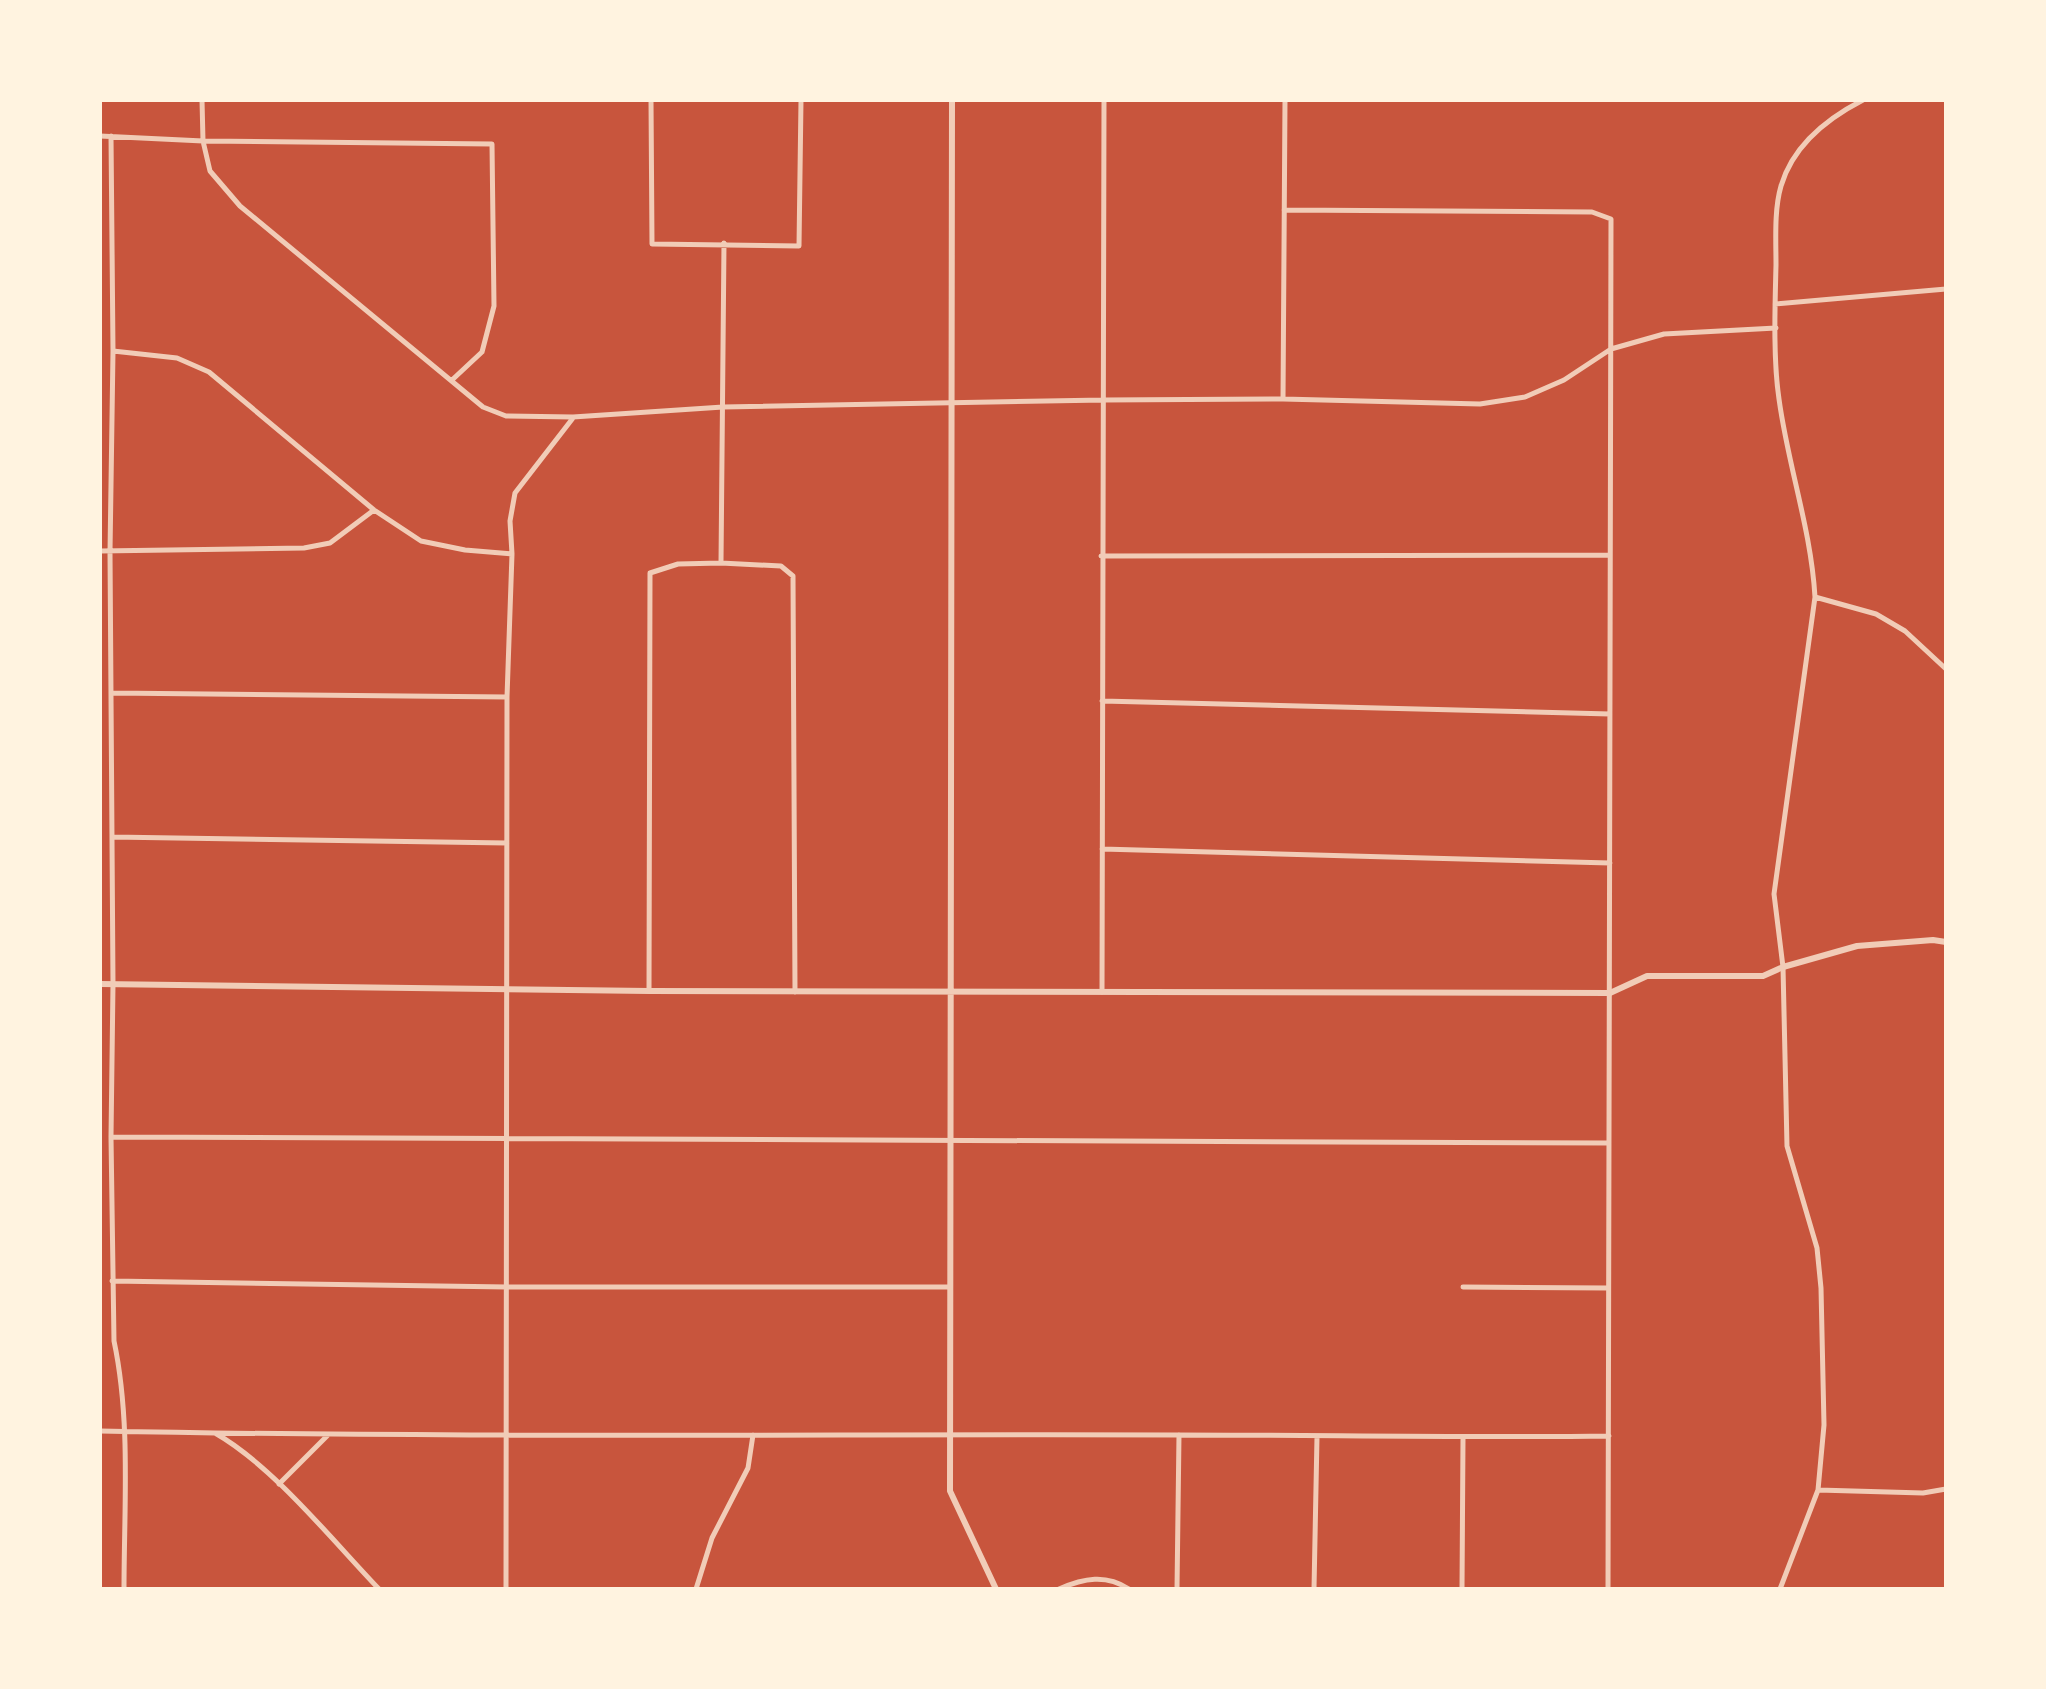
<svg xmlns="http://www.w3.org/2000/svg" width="2046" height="1689" viewBox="0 0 2046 1689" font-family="'Roboto Condensed',sans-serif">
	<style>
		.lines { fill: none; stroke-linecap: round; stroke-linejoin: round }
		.minor { stroke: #f1ccb7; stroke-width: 5 }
		.tertiary { stroke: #f1ccb7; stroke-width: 6 }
	</style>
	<rect width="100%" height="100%" fill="#c8553d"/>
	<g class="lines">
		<path class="minor" d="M202 100 203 141 210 171 240 206 483 407 506 416 573 417 723 407 1104 400 1283 399 1480 404 1525 397 1564 380 1611 349 1664 334 1776 328
			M651 100 652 244 799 246 801 100
			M100 136 203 141 492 144 494 306 482 352 452 380
			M111 136 113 351 110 552 113 984 111 1137 114 1341C131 1421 124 1508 124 1589
			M1284 210 1592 212 1611 219 1608 1589
			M1775 304 1946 289
			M113 351 177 358 209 372 374 510 421 541 465 550 512 554
			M1283 399 1285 100
			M100 551 304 548 330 543 374 510
			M1101 556 1610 555
			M721 563 724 243
			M1815 597 1876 614 1905 631 1946 669
			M112 693 507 697
			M1102 701 1610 714
			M112 837 507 843
			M1102 849 1610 863
			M649 991 650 573 678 564 721 563 781 566 793 576 795 992
			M1102 992 1104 100
			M111 1137 1609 1143
			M112 1281 507 1287H949
			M1463 1287 1608 1288
			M100 1431C459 1438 818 1434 1177 1435 1321 1435 1465 1438 1609 1436
			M215 1433C273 1466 332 1540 379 1589
			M279 1484 327 1436
			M1818 1490 1923 1493 1946 1489
			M506 1589 507 697 512 554 510 521 515 493 573 418
			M696 1589 712 1538 748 1468 753 1435
			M1059 1589C1084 1578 1106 1574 1129 1589
			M1177 1589 1179 1435
			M1314 1589 1317 1437
			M1462 1589 1463 1438
			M1780 1589 1818 1490 1824 1425 1821 1288 1817 1248 1787 1146 1783 967 1774 894 1815 597C1811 529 1788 466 1779 399 1773 359 1775 305 1776 265 1776 240 1774 210 1781 186 1793 145 1828 118 1863 100"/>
		<path class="tertiary" d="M952 100 950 1491 996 1589
			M100 984 649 991 1610 993 1647 976H1763L1783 967 1857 946 1933 940 1946 942"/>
	</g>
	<rect width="2046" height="1689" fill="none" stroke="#fff3e0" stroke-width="204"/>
</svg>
